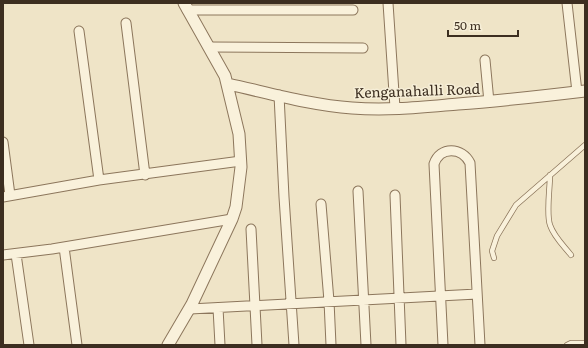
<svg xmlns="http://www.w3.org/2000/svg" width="588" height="348" viewBox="0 0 588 348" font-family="Literata,serif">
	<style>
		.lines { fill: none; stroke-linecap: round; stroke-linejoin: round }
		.service-casing { stroke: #8c765c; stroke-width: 6 }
		.minor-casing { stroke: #8c765c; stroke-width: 11 }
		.tertiary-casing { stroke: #8c765c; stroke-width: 13 }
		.service { stroke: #f9f1db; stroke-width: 4.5 }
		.minor { stroke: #f9f1db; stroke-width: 9 }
		.tertiary { stroke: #f9f1db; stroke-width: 11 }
		.labels { text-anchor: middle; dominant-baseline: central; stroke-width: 3; stroke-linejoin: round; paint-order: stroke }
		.street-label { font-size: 14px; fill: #3c2e20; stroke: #f6eed7 }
	</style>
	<rect width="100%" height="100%" fill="#efe4c7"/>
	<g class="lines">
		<defs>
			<path id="service" d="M550 175C550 188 546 214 550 225 554 237 564 246 571 255
				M494 258 492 251 497 236 516 205 585 145
				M567 345 571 343H585"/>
			<path id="minor" d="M388 3 395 108
				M567 3 577 92
				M187 10H353
				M126 23 145 175
				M79 31 99 180
				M209 47 363 48
				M485 60 489 102
				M279 95 284 197 294 345
				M3 142 10 195
				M358 191 366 345
				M395 195 401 345
				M3 197 99 180 241 161
				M321 204 329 301 331 345
				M251 229 257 345
				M64 247 77 345
				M16 254 29 345
				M3 255 52 249 232 219
				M218 308 220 345
				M190 309 477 294
				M443 345 434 164C440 146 462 147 470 163L480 345"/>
			<path id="tertiary" d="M228 84C269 93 310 105 352 108 388 111 423 107 458 104 501 101 543 96 585 91
				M168 345 192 304 232 219 236 207 241 167 239 134 225 76 184 3"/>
		</defs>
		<use href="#service" class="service-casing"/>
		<use href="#minor" class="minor-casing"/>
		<use href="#tertiary" class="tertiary-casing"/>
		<use href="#service" class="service"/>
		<use href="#minor" class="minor"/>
		<use href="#tertiary" class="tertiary"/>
	</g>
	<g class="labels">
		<g class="street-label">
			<text transform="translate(417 90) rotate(-2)">Kenganahalli Road</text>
		</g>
	</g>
	<rect width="588" height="348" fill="none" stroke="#3c2e20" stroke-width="8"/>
	<path d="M448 30v6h70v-6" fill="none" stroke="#3c2e20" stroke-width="2"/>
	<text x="454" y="30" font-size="12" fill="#3c2e20" stroke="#f6eed7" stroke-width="3" paint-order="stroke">50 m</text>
</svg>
